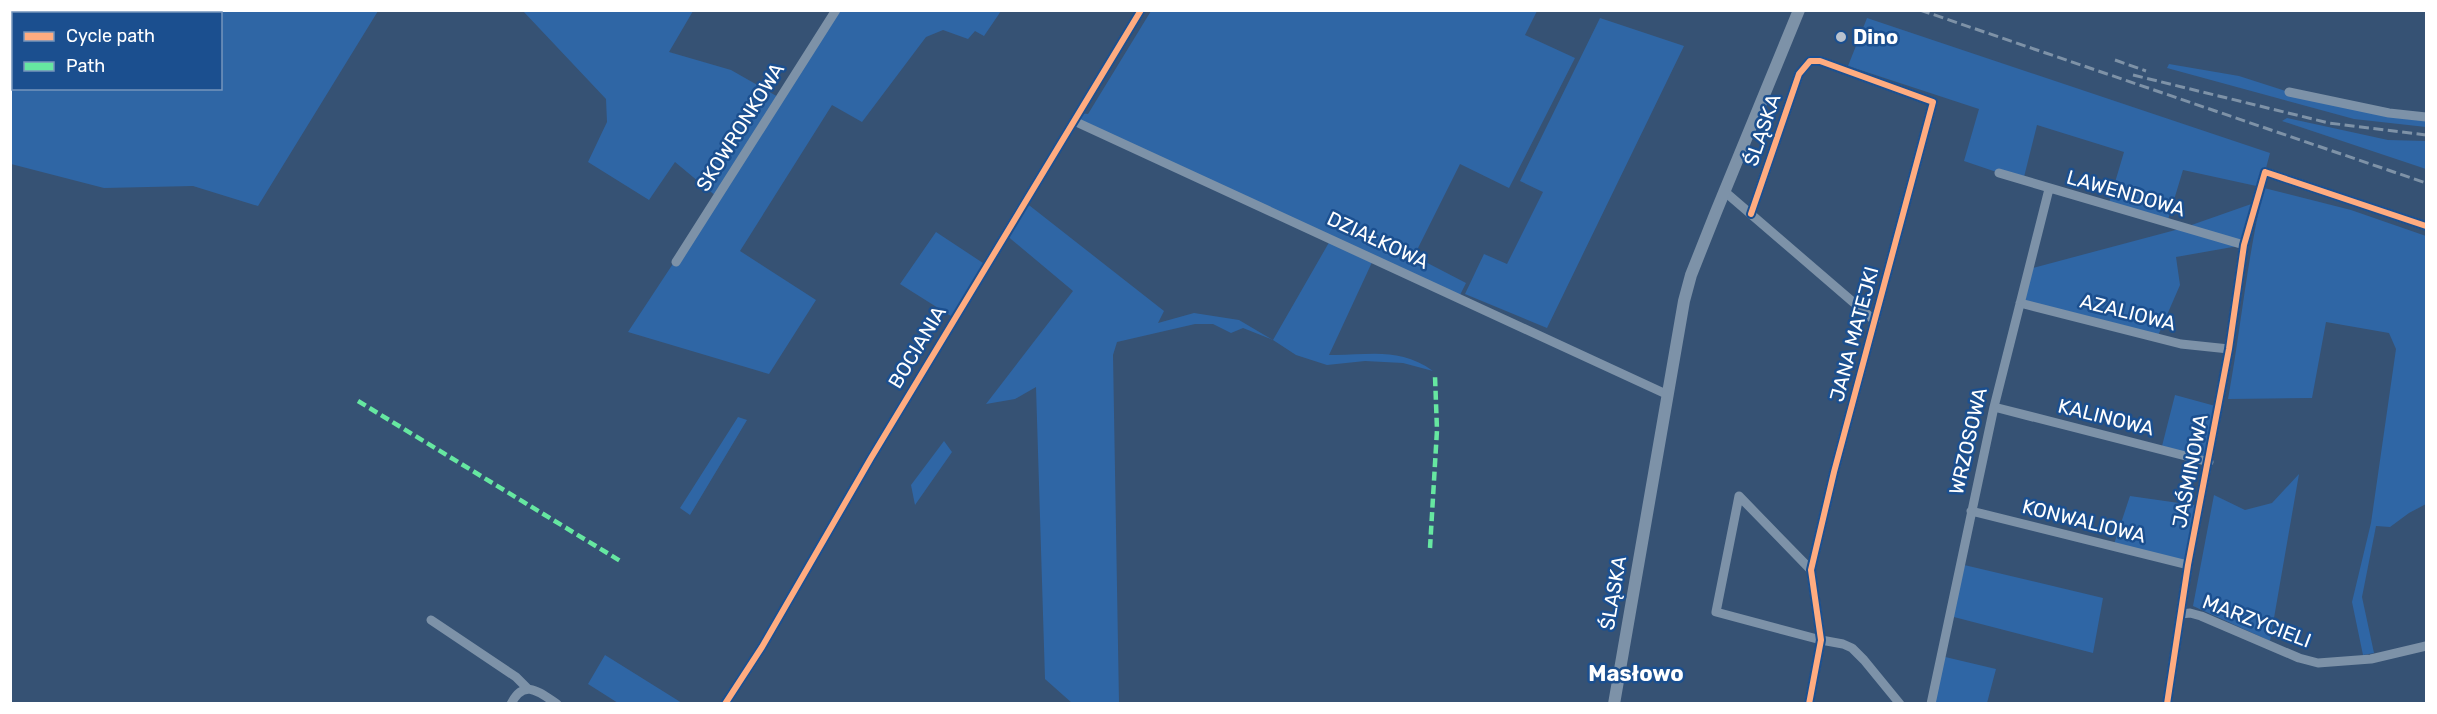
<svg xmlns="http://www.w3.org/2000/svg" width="2437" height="714" viewBox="0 0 2437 714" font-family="Rubik,sans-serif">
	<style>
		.green { fill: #2f66a5; fill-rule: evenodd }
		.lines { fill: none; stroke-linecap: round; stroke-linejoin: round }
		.minor { stroke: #7d92a8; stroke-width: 9 }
		.tertiary { stroke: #7d92a8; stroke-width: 12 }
		.rail { stroke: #7e92a7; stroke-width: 3; stroke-dasharray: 10 4.5; stroke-linecap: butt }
		.quiet { stroke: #66e7a1; stroke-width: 4.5; stroke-dasharray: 9 4.5; stroke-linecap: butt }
		.cycleway-casing { stroke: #1b4f8f; stroke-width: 10 }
		.cycleway { stroke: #ffac80; stroke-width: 6 }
		.poi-dot { fill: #b9c2ce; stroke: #1b4f8f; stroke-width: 2 }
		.labels { text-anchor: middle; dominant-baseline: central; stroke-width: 5; stroke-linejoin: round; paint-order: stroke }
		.poi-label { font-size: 20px; font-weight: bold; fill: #fff; stroke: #1b4f8f; text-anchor: start }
		.street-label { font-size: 20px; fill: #fff; stroke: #1b4f8f }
		.quarter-label { font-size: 22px; font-weight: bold; fill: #fff; stroke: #1b4f8f }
	</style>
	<rect width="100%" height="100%" fill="#365274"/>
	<path class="green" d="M10 11 11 10 378 11 258 206 193 186 104 188 11 164ZM14 14H220V88H14Z
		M523 11H693L669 52 731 70 780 98 836 11H1001L984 36 975 31 968 39 943 30 926 37 862 122 832 105 740 251 816 300 769 374 628 332 717 197 675 162 649 200 588 162 607 122 606 99Z
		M1151 11H1537L1525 35 1575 58 1509 188 1460 164 1414 256 1466 283 1459 297 1374 258 1329 355C1367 356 1398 346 1433 371L1403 363 1365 361 1327 365 1296 355 1273 340 1243 328 1231 333 1213 324H1195L1117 342 1113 355 1119 703H1072L1045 679 1036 387 1015 399 986 404 1073 291 1005 234 1025 202 1164 311 1158 323 1194 313 1239 320 1273 340 1331 239 1074 121 1079 113 1088 114Z
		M1600 18 1684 46 1547 328 1465 294 1484 254 1507 264 1543 192 1520 181Z
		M1867 18 2270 153 2261 187 2183 170 2167 223 2108 206 2124 152 2037 125 2023 181 1964 161 1979 109 1848 66Z
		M2169 64 2239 76 2289 92 2426 117V127L2354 119 2167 68Z
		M2287 118 2388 140 2426 141V169L2282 121Z
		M2264 188 2351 210 2426 236V504L2409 513 2390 527 2376 526 2362 597 2374 653 2363 655 2352 602 2371 523 2396 349 2389 333 2326 322 2312 398 2228 399C2241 329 2247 257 2264 188Z
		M2257 202 2244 245 2176 257 2180 285 2157 338 2020 303 2029 269 2183 228Z
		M936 232 986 265 954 318 900 284Z
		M2175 395 2219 407 2209 462 2161 450Z
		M738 417 747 420 690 515 680 508Z
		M944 441 952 452 915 505 911 485Z
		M2299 474 2270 641 2193 606 2214 495 2245 510 2272 503Z
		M2130 496 2200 506 2188 565 2113 547Z
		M1960 564 2103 598 2093 653 1950 616Z
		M605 655 682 703H618L588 684Z
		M1941 656 1996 669 1987 703 1931 704Z"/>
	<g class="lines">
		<path class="minor" d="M2289 92 2389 113 2426 117
			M1074 121 1666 394
			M1999 173 2244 245
			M1724 191 1875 321
			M1751 214 1799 74 1810 61H1820L1933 102 1834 472 1811 570 1821 640 1809 704
			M676 262 836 10
			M2020 303 2181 344 2229 349
			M1994 407 2209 462
			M1971 511 2188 565
			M1811 570 1739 496 1716 612 1821 640 1843 644 1852 648 1864 660 1900 704
			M2181 614 2190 613 2201 616 2299 658 2318 663 2371 659 2426 646
			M431 620 516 677 527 688
			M511 704C524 678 539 692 557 704
			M725 704 762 647 871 458 1141 10
			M1931 704 1994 407 2049 189
			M2167 704 2188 565 2229 349 2244 245 2265 172 2426 226"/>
		<path class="tertiary" d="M1614 704 1684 301 1691 275 1716 212 1799 10"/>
		<path class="rail" d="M1920 10 2426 183
			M2115 60 2146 71
			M2133 75 2329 123 2426 135"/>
		<path class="quiet" d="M358 401 622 562
			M1430 548 1437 430 1435 376"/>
		<defs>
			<path id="cycleway" d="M1751 214 1799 74 1810 61H1820L1933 102 1834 472 1811 570 1821 640 1809 704
				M725 704 762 647 871 458 1141 10
				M2167 704 2188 565 2229 349 2244 245 2265 172 2426 226"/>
		</defs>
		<use href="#cycleway" class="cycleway-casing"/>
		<use href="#cycleway" class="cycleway"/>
	</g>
	<circle class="poi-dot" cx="1841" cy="37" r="6"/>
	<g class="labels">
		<g class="poi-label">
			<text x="1853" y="37">Dino</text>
		</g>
		<g class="street-label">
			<text transform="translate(740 127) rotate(-58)">SKOWRONKOWA</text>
			<text transform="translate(1762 130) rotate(-71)">ŚLĄSKA</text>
			<text transform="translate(2126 193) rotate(16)">LAWENDOWA</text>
			<text transform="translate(1378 240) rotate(25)">DZIAŁKOWA</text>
			<text transform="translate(2128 312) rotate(14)">AZALIOWA</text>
			<text transform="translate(1854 334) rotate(-75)">JANA MATEJKI</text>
			<text transform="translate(917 347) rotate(-59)">BOCIANIA</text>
			<text transform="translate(2106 417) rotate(14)">KALINOWA</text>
			<text transform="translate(1968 441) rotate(-77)">WRZOSOWA</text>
			<text transform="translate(2190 471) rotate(-79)">JAŚMINOWA</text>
			<text transform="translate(2084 521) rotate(14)">KONWALIOWA</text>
			<text transform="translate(1613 593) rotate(-80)">ŚLĄSKA</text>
			<text transform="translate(2257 621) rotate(21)">MARZYCIELI</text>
		</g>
		<g class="quarter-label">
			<text x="1636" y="673">Masłowo</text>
		</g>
	</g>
	<rect width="2437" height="714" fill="none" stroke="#ffffff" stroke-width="24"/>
	<rect x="12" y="12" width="210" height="78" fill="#1b4f8f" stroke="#7695bc" stroke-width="1.5"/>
	<rect x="24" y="32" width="30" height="9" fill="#ffac80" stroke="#7695bc" stroke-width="1.5"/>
	<text x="66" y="42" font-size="18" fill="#ffffff">Cycle path</text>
	<rect x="24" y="62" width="30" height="9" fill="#66e7a1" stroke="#7695bc" stroke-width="1.5"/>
	<text x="66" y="72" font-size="18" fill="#ffffff">Path</text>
</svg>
